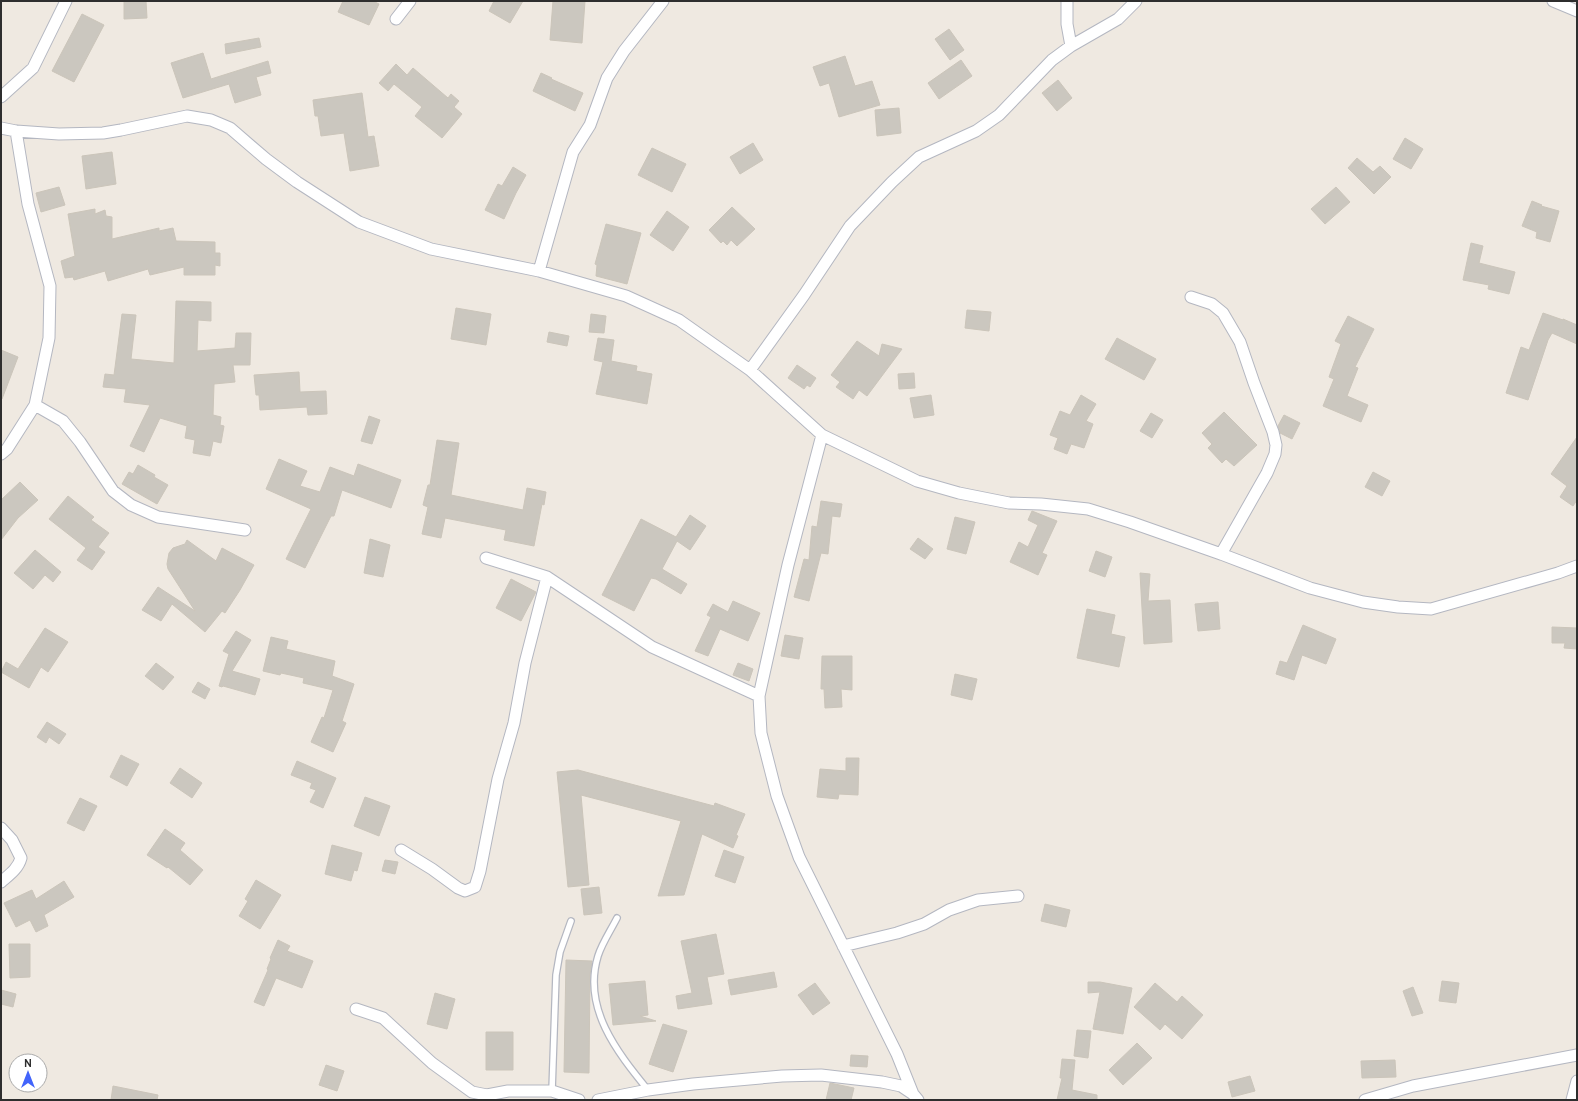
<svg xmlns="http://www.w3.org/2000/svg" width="1578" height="1101" viewBox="0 0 1578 1101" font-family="Overpass,sans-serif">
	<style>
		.building { fill: #cbc7bf; stroke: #cbc5ba }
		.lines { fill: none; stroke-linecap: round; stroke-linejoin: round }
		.service-casing { stroke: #b4b7c1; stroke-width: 8 }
		.minor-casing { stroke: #b4b7c1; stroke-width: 13 }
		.service { stroke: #fff; stroke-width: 5.5 }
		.minor { stroke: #fff; stroke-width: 11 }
	</style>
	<rect width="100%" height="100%" fill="#efe9e1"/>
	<path class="building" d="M124 1H146L147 18 124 19Z
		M343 1H373L379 4 369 25 338 12Z
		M494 1H523L510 23 489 11Z
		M553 1H585L582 43 550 40Z
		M82 14 104 25 74 82 52 71Z
		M949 29 964 50 950 60 935 39Z
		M259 38 261 47 226 54 225 44Z
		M203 53 211 79 268 61 271 73 256 77 261 95 235 103 229 84 183 98 171 63Z
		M845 56 855 86 872 81 880 105 839 117 829 83 820 86 813 67Z
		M961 60 972 76 939 99 928 83Z
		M396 64 407 75 413 68 448 98 451 94 459 101 454 107 462 114 442 138 415 116 422 107 394 84 388 91 379 83Z
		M541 73 552 78 551 79 583 93 575 111 533 91Z
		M1058 80 1072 98 1057 111 1042 93Z
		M362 93 368 137 374 136 379 166 350 171 344 133 321 136 318 116H315L313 100Z
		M899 108 901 133 877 136 875 110Z
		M1405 138 1423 149 1411 169 1393 159Z
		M753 143 763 160 740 174 730 157Z
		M652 148 686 164 672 192 638 175Z
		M112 152 116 184 86 189 82 156Z
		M1357 158 1373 172 1380 166 1391 177 1374 194 1348 168Z
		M513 167 526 175 516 193 504 219 485 210 498 184 502 186Z
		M59 187 65 205 41 212 36 193Z
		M1336 187 1350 202 1325 224 1311 209Z
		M1532 201 1542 205 1541 206 1559 211 1550 242 1536 238 1537 232 1522 226Z
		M732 207 755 229 737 246 731 240 727 245 723 241 721 243 709 230Z
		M95 209V214L105 210 106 216 112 217V239L159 228V231L173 228 176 241 215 242V253H220V266L215 265V275H184V267L150 275 148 269 108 281 105 271 74 280 73 277 65 278 61 261 75 256 68 214Z
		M667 211 689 227 673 251 650 235Z
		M606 224 641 233 627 284 596 276 597 265 595 264Z
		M1471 243 1483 246 1479 263 1515 272 1509 294 1488 289 1489 285 1463 280Z
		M176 301 211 302V321L198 320 197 351 235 348 236 333H251L250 365H233L235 382 214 384 213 415 221 417 220 425 224 426 221 443 213 441 210 456 193 453 195 440 185 438 187 426 160 418 144 452 130 446 150 405 124 402 126 389 103 387 105 374 114 375 122 314 136 315 131 359 174 363Z
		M456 308 491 314 486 345 451 339Z
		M967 310 991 312 989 331 965 328Z
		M1543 313 1563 320V319L1577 325V344L1552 333 1548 340 1528 400 1506 393 1521 347 1529 350Z
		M591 314 606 316 604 333 589 332Z
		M1348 316 1374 329 1355 367 1358 368 1347 396 1368 405 1361 422 1323 406 1334 379 1329 377 1341 344 1335 341Z
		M549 332 569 336 567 346 547 342Z
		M598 338 614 340 611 361 637 366 636 371 652 374 647 404 596 394 603 362 594 360Z
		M1117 338 1156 359 1144 380 1105 359Z
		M857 341 879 356 882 344 902 349 867 396 859 390 853 399 836 387 840 382 831 375Z
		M1 350 18 357 2 399H1Z
		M797 365 816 378 810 387 807 385 804 389 788 378Z
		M299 372 300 392 326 391 327 414 308 415 307 407 260 410 259 395H256L254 375Z
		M914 373 915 388 899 389 898 374Z
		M931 395 934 415 914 418 910 398Z
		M1081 395 1096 404 1086 421 1093 424 1084 448 1071 444 1067 454 1054 449 1058 438 1050 435 1060 411 1070 415Z
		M1224 412 1257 445 1234 466 1226 459 1222 463 1208 448 1212 444 1202 433Z
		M1151 413 1163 420 1152 438 1140 431Z
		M1284 415 1300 423 1292 439 1280 433 1278 426Z
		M369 416 380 420 372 444 361 441Z
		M1577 437V500L1573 506 1560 497 1567 486 1551 474Z
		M437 440 459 443 451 495 523 510 527 488 546 492 544 505 542 504 534 546 504 540 506 530 445 518 441 538 422 534 428 507 423 505 428 485H430Z
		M279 459 307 471 300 486 320 492 330 467 354 476 358 464 401 480 391 508 342 490 334 516H331L305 568 286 559 311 509 266 489Z
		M138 465 155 475 154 477 168 485 157 504 122 484 129 472 133 474Z
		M1373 472 1390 481 1382 496 1365 487Z
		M20 482 38 500 18 518 1 540V500Z
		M68 496 94 517 91 520 109 533 98 547 105 552 92 570 77 560 86 548 49 519Z
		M821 501 842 504 840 517 832 516 828 554 821 553 809 601 794 597 804 559 809 560 812 526 817 527Z
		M1032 511 1057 521 1042 553 1047 555 1038 575 1010 562 1019 542 1028 547 1038 525 1028 520Z
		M690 515 706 526 690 550 677 541 662 569 687 584 681 594 656 579 651 578 634 611 602 595 641 519 676 537Z
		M955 517 975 522 966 554 947 549Z
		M918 538 933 549 925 559 910 549Z
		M370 539 390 545 383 577 364 573Z
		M187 540 216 561 222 548 254 565 240 590 225 613 222 611 205 632 172 604 161 621 142 610 158 587 195 611 168 569 167 564 169 553 173 548 185 544Z
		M35 550 61 572 53 582 45 575 33 589 14 573Z
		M1096 551 1112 557 1105 577 1089 571Z
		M1140 573 1150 574 1148 601 1170 600 1172 642 1144 644Z
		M511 579 536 592 521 621 496 608Z
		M733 601 760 613 748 641 720 629 708 656 695 651 711 617 707 615 713 604 728 612Z
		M1218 602 1220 629 1198 631 1195 604Z
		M1087 609 1115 615 1111 634 1125 637 1119 667 1077 658Z
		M1303 625 1336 639 1326 664 1302 655 1294 680 1276 674 1280 661 1287 663Z
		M1552 627 1577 628V649L1564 648 1565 643H1552Z
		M45 628 68 642 48 672 41 667 29 688 1 672 6 662 18 669Z
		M236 631 251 640 232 671 260 679 255 695 223 686 222 687 219 686 229 654 223 651Z
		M785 635 803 638 799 659 781 656Z
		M271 637 288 641 286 649 335 661 332 676 354 684 342 721 346 723 333 752 311 742 322 717 324 718 333 690 303 683 304 678 281 673 280 675 263 671Z
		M822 656H852V690L841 689 842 707 825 708 824 689H821Z
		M156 663 174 677 163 690 145 676Z
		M738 663 753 669 749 681 733 675Z
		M955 674 977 679 972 700 951 695Z
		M198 682 210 689 205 699 192 692Z
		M47 722 66 734 59 744 49 737 46 743 37 737Z
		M121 755 139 764 127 786 110 777Z
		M846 758H859L858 795 839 794 838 799 817 797 820 769 846 771Z
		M297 761 336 778 323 808 310 802 316 790 310 788 312 783 291 775Z
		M180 768 202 783 192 798 170 783Z
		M578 770 714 806 715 803 745 814 736 835 738 836 733 848 702 834 684 895 658 896 681 821 581 795 589 885 568 887 557 772Z
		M365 797 390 806 379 836 354 826Z
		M80 798 97 806 84 831 67 823Z
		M165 829 185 843 180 850 203 870 190 885 168 867 167 868 147 855Z
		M332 845 362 853 357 871 354 870 351 881 325 874Z
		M724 850 744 857 735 883 715 876Z
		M385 860 398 862 395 874 382 871Z
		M256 880 281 895 260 929 239 916 248 901 245 899Z
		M64 881 74 897 44 915 48 926 36 932 30 920 16 927 4 903 32 890 36 899Z
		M599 887 602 913 584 915 581 889Z
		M1045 904 1070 910 1066 927 1041 921Z
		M716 934 724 974 707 977 712 1004 678 1009 676 996 692 993 681 941Z
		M278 940 290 946 287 951 313 961 302 988 276 978 264 1006 254 1002 268 970 267 969 271 959 270 958Z
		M9 944H30V977L10 978Z
		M566 960 592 961 590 975 589 1073 564 1072Z
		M774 972 777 987 731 995 728 980Z
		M645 981 648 1015 640 1016 656 1021 613 1025 609 984Z
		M1442 981 1459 983 1456 1003 1439 1001Z
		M1088 982H1100L1132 988 1123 1034 1093 1029 1100 992 1088 993Z
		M815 983 830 1003 813 1015 798 995Z
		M1155 983 1177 1002 1182 996 1203 1015 1182 1039 1165 1024 1160 1030 1134 1007Z
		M1413 987 1423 1013 1412 1016 1403 991Z
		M1 990 16 994 13 1007 1 1004Z
		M435 993 455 999 447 1029 427 1024Z
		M663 1024 687 1031 673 1072 649 1064Z
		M1077 1030 1091 1031 1088 1058 1074 1056Z
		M486 1032H513V1070H486Z
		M1137 1043 1152 1058 1123 1085 1109 1070Z
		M851 1055 868 1056 867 1067 850 1066Z
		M1062 1059 1075 1060 1072 1090 1097 1095V1100H1057L1062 1078H1060Z
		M1395 1060 1396 1077 1362 1078 1361 1061Z
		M326 1065 344 1071 337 1091 319 1085Z
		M1250 1076 1255 1091 1232 1097 1228 1082Z
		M830 1083 854 1088 851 1100H826Z
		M113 1086 158 1095 157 1100H111Z"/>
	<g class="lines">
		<defs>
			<path id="service" d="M617 918C611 930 602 943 598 956 582 1008 617 1052 648 1090
				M552 1091 556 975 560 952 571 921"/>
			<path id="minor" d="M1067 1V24L1071 46
				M1553 1 1577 11
				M396 19 410 1
				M1 97 33 68 66 1
				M1 128 16 131 59 134 103 133 121 130 187 116 211 120 230 128 266 159 297 182 359 222 431 249 539 271 626 296 679 320 750 370 822 435 917 481 959 493 1009 503 1041 504 1088 509 1130 522 1221 554 1310 588 1363 602 1398 607 1431 609 1558 573 1577 566
				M539 271 573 152 590 125 607 78 624 51 663 1
				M1191 297 1212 304 1223 313 1240 342 1254 383 1273 432 1276 445 1275 454 1267 473 1221 554
				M750 370 804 295 850 226 892 182 919 157 976 131 999 115 1052 60 1071 46 1118 19 1136 1
				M35 405 63 421 80 442 113 491 131 505 158 517 245 530
				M822 435 788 565 759 696 761 733 777 796 799 857 897 1054 913 1094
				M1 454 7 449 35 405 49 338 50 286 28 204 16 131
				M486 558 547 577 652 647 759 696
				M1 828 12 840 21 858C18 869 9 875 1 882
				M401 850 432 869 458 888 465 891 475 887 480 871 498 779 514 723 525 663 547 577
				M843 946 897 933 924 924 949 910 978 900 1018 896
				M356 1009 383 1018 432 1063 472 1092 487 1095 508 1091H552L579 1100
				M598 1100 648 1090 693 1084 782 1076 821 1075 882 1082 901 1086 913 1094 918 1100
				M1365 1100 1413 1086 1577 1055
				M1572 1100 1577 1081"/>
		</defs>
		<use href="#service" class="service-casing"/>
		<use href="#minor" class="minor-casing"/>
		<use href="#service" class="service"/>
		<use href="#minor" class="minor"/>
	</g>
	<rect width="1578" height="1101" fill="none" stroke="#2e2e2e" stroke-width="4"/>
	<g transform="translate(28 1073)"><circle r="19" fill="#ffffff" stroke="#ababab"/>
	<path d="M0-3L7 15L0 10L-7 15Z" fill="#4264fb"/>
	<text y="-6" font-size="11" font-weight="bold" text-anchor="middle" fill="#2e2e2e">N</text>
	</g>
</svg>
